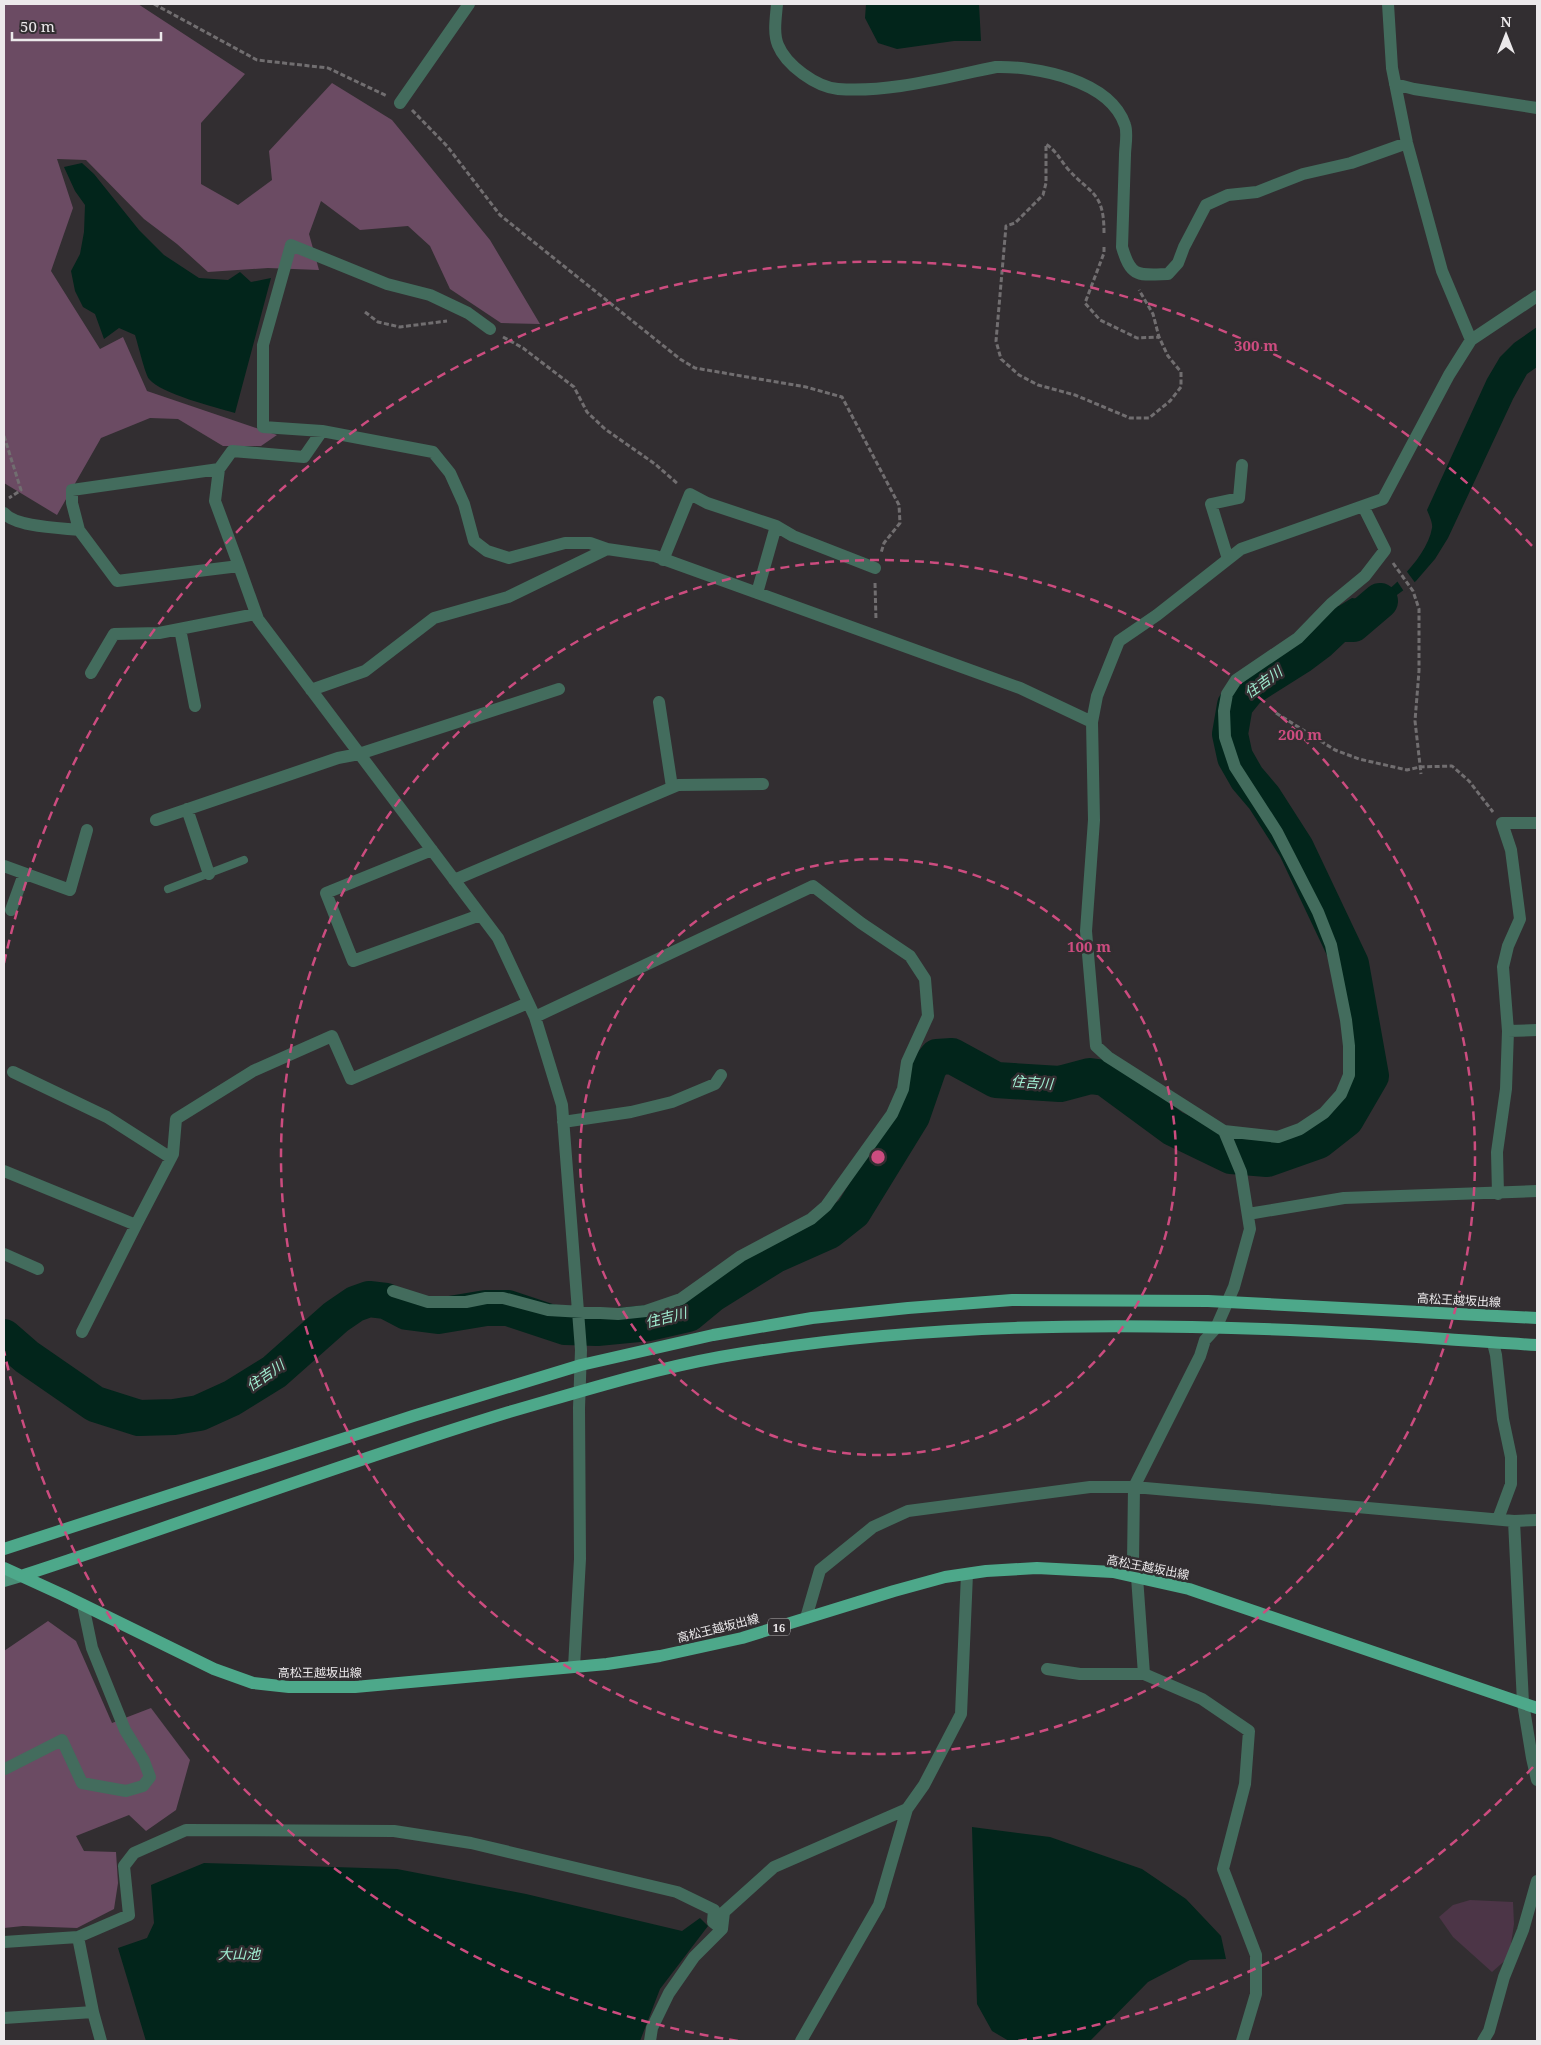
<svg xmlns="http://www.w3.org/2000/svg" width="1541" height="2045" viewBox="0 0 1541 2045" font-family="'Noto Serif','Noto Sans JP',serif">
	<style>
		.green { fill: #4c3547 }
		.forest { fill: #6b4b63 }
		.water { fill: #02251b }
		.pier { fill: #322e31 }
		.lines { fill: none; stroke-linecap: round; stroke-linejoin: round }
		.river { stroke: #02251b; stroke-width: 36 }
		.path { stroke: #716e70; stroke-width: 3; stroke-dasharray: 5 2.5; stroke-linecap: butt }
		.service { stroke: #436c5d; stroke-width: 8 }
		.minor { stroke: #436c5d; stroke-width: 12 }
		.secondary { stroke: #4a8e77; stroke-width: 12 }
		.primary { stroke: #4da88a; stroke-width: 12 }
		.ring { fill: none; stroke: #cc4c7f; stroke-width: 2.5; stroke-dasharray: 9 6 }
		.labels { text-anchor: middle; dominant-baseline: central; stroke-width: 5; stroke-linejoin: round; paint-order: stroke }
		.shield { fill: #322e31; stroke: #b4b1b3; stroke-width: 1 }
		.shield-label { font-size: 11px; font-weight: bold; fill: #ece9eb }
		.street-label { font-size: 12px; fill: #ece9eb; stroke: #322e31 }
		.water-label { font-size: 14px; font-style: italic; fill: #a1eed2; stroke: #322e31 }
		.centre { fill: #cc4c7f; stroke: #322e31; stroke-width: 2.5 }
		.ring-label { font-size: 15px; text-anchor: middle; font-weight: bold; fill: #cc4c7f; stroke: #322e31; stroke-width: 5; stroke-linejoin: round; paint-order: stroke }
	</style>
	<rect width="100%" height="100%" fill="#322e31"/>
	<path class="green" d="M1470 1900 1513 1902 1514 1924 1509 1957 1492 1972 1453 1937 1439 1917 1453 1905Z"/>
	<path class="forest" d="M4 4H138L245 74 201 123V184L238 205 272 180 269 151 332 83 392 120 490 240 540 324 501 323 450 289 430 246 408 226 360 230 321 201 309 234 319 270 268 268 208 272 177 244 144 219 86 160 57 159 73 208 51 271 100 349 123 337 147 391 277 435 261 446H223L178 419 150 418 101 438 57 515 4 483Z
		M48 1621 76 1641 112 1723 151 1708 190 1760 176 1810 146 1831 129 1815 76 1836 84 1851 116 1852 118 1883 114 1909 77 1928 23 1926 4 1928V1651Z"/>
	<path class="water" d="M866 4H979L981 41H954L897 49 878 43 865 18Z
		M82 163 94 174 139 230 164 255 199 278 228 280 240 272 251 282 271 278 235 413C215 407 161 394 149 379 145 374 138 344 135 335L119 328 104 339 95 314 83 307 75 291 71 271 80 254 84 232 85 205 75 191 64 167Z
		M1537 327V367L1527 374 1513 399 1448 538 1435 559 1416 581 1345 633 1329 612 1352 598 1365 600 1354 617C1381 598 1426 562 1432 528 1433 523 1429 515 1427 510L1487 379 1500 357 1514 343Z
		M972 1827 1050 1837 1142 1869 1186 1899 1221 1936 1226 1959 1190 1960 1148 1982 1090 2041H1009L992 2031 977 2004Z
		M204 1863 397 1869 526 1894 682 1931 700 1918 708 1926 660 1989 640 2041H146L118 1948 147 1938 154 1923 151 1885Z"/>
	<path class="pier" d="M1405 569 1416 584 1405 593 1395 578Z"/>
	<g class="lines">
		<path class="river" d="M4 1337 27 1357 95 1404 139 1418 174 1417 199 1413 232 1398 274 1372 336 1317 355 1304 369 1299 386 1301 407 1312 438 1316 486 1308H508L565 1327 597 1328 649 1323 688 1314 711 1295 775 1255 829 1231 853 1212 912 1116 929 1067 937 1057 952 1056 996 1080 1060 1084 1090 1076 1105 1078 1173 1128 1231 1156 1267 1159 1318 1141 1346 1119 1371 1076 1351 964 1296 848 1264 798 1247 778 1235 757 1230 734 1235 705 1248 689 1300 656 1320 641 1338 624H1353L1380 601"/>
		<path class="path" d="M154 4 257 60 328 68 387 96
			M412 110 447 146 500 215 680 359 695 368 806 387 842 397 899 505 900 523 884 543 881 553
			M1104 233C1104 191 1091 195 1067 168 1060 159 1056 151 1046 144V183L1043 195 1015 223 1006 226 996 341 1001 359 1019 375 1038 385 1075 395 1130 418H1149L1170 401 1181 387V372L1168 356 1159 337 1153 314 1139 290
			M1104 247V253L1085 303 1100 320 1137 338 1159 337
			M365 312 378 322 400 327 447 321
			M503 337 523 348 574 387 587 412 605 429 655 464 678 484
			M4 436 21 490 9 498
			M1393 563 1413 591 1419 609V671L1415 721 1421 774
			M875 583 876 620
			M1276 713 1335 750 1359 759 1407 770 1420 767 1452 766 1469 781 1493 812"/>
		<path class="service" d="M168 889 244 860"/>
		<path class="minor" d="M777 4C776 17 773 33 778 45 786 65 816 87 838 89 890 93 945 77 996 67 1036 66 1110 80 1125 125 1128 133 1125 147 1125 155 1124 186 1123 217 1122 247 1131 278 1138 275 1168 274L1178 263 1184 247 1206 205 1228 195 1257 192 1303 174 1351 163 1407 143
			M1388 4 1392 68 1407 143 1442 271 1471 340
			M1395 84 1414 89 1537 108
			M400 103 469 4
			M490 329 468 313 430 295 387 284 291 245 263 345V427L322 431 433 452 450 473 464 504 474 541 487 551 509 558 565 543H590L607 549 655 556 1020 688 1092 722
			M219 469 232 451 304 457 322 431
			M1363 506 1385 550 1365 576 1331 604 1298 638 1236 680 1227 694 1224 711 1225 737 1235 767 1277 832 1318 912 1331 945 1346 1020 1349 1046V1075L1341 1094 1324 1113 1300 1129 1278 1137 1224 1131 1108 1057 1096 1046 1086 931 1094 820 1092 722 1097 696 1119 641 1157 615 1241 549 1383 499 1449 375 1471 340 1537 296
			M4 513C15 527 61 528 79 530L117 581 239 566 258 619 498 938 535 1017 562 1105 581 1350 579 1408 580 1559 574 1667
			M79 530 72 503V490L219 469 215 501 239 566
			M1228 559 1211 504 1239 498 1242 465
			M663 560 690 494 707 503 776 526 793 536 875 568
			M757 593 776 526
			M180 629 195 706
			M91 673 114 634 159 633 256 614
			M311 690 365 671 434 618 508 597 607 549
			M659 702 672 787
			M187 809 209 874
			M156 820 338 758 359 754 559 689
			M432 850 326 893 353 961 480 915
			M4 866 70 890 87 830
			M454 880 678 785 763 784
			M11 910 24 874
			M1508 1031 1537 1030
			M13 1072 107 1117 171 1158
			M563 1122 631 1112 672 1102 715 1084 721 1075
			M1224 1131 1241 1172 1250 1229 1234 1287 1216 1328 1205 1340 1200 1356 1134 1487 1133 1563 1137 1577 1144 1674 1202 1699 1249 1731 1245 1784 1223 1869 1256 1955V1994L1242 2041
			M4 1171 136 1225 173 1154 176 1119 253 1071 332 1036 351 1079 528 1003
			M1498 1194 1497 1152 1506 1089 1508 1031 1503 967 1508 946 1520 919 1511 850 1502 823H1537
			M1248 1214 1344 1198 1537 1191
			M4 1254 38 1269
			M393 1291 428 1302H466L486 1298H503L548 1310 618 1314 646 1311 681 1299 741 1256 811 1219 826 1206 892 1114 903 1089 907 1062 928 1016 925 979 910 956 861 923 813 886 535 1017
			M82 1332 136 1225
			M1493 1343 1496 1355 1503 1419 1511 1457V1484L1498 1519
			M1514 1521 1523 1703 1532 1758 1537 1780
			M806 1618 820 1570 873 1527 908 1511 1090 1487H1134L1514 1521 1537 1520
			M1047 1669 1080 1674H1144
			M5 1769 62 1740 82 1783 126 1791 143 1786 150 1777 144 1761 125 1730 92 1648 83 1605
			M78 1937 129 1915 124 1866 134 1853 186 1830 394 1831 471 1843 677 1892 714 1910 713 1922 722 1929
			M4 1942 78 1937 93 2012
			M4 2018 93 2012 101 2041
			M650 2041 652 2028 669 1993 694 1957 722 1929 724 1912 774 1867 907 1809
			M801 2041 879 1905 907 1809 924 1785 961 1714 967 1574
			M1483 2041 1489 2031 1504 1977 1523 1930 1537 1881"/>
		<path class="secondary" d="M4 1581 21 1576"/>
		<path class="primary" d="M4 1549 413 1416 581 1365 713 1335 812 1318 908 1308 1012 1300 1208 1301 1537 1318
			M4 1568 63 1595 214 1669 253 1683 289 1687H355L607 1664 660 1656 742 1638 894 1591 945 1577 986 1571 1037 1568 1113 1572 1189 1589 1537 1708
			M21 1576C184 1523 345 1462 509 1412 579 1392 649 1370 720 1357 916 1323 1114 1322 1311 1331 1387 1334 1462 1341 1537 1345"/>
	</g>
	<g class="ring">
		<circle cx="878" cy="1157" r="298"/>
		<circle cx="878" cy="1157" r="597"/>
		<path d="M1533 1767A895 895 0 0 1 1018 2041M738 2041A895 895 0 0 1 4 1351M4 963A895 895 0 0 1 1533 547"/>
	</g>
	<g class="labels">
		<rect class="shield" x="768" y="1618.5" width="22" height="17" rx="4"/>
		<g class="shield-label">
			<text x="779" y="1627">16</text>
		</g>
		<g class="street-label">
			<text transform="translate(1459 1300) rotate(3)">高松王越坂出線</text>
			<text transform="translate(1148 1567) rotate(11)">高松王越坂出線</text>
			<text transform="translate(718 1628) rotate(-14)">高松王越坂出線</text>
			<text x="320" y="1672">高松王越坂出線</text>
		</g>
		<g class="water-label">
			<text transform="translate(1263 682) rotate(-36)">住吉川</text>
			<text transform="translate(1032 1082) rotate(4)">住吉川</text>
			<text transform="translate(666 1317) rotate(-14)">住吉川</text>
			<text transform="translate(265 1375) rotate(-35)">住吉川</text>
			<text x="239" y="1953">大山池</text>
		</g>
	</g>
	<circle cx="878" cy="1157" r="8" class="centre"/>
	<g class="ring-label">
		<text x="1256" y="351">300 m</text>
		<text x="1300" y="740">200 m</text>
		<text x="1089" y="952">100 m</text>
	</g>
	<rect width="1541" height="2045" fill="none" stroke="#ece9eb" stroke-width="10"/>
	<g transform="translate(1506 35)" stroke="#322e31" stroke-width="4" paint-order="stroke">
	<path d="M0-4L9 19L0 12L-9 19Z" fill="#ece9eb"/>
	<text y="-8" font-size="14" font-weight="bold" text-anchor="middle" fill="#ece9eb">N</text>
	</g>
	<path d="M12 32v8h149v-8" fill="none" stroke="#ece9eb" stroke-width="2.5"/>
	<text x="20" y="32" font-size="15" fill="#ece9eb" stroke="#322e31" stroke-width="4" paint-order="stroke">50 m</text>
</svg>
